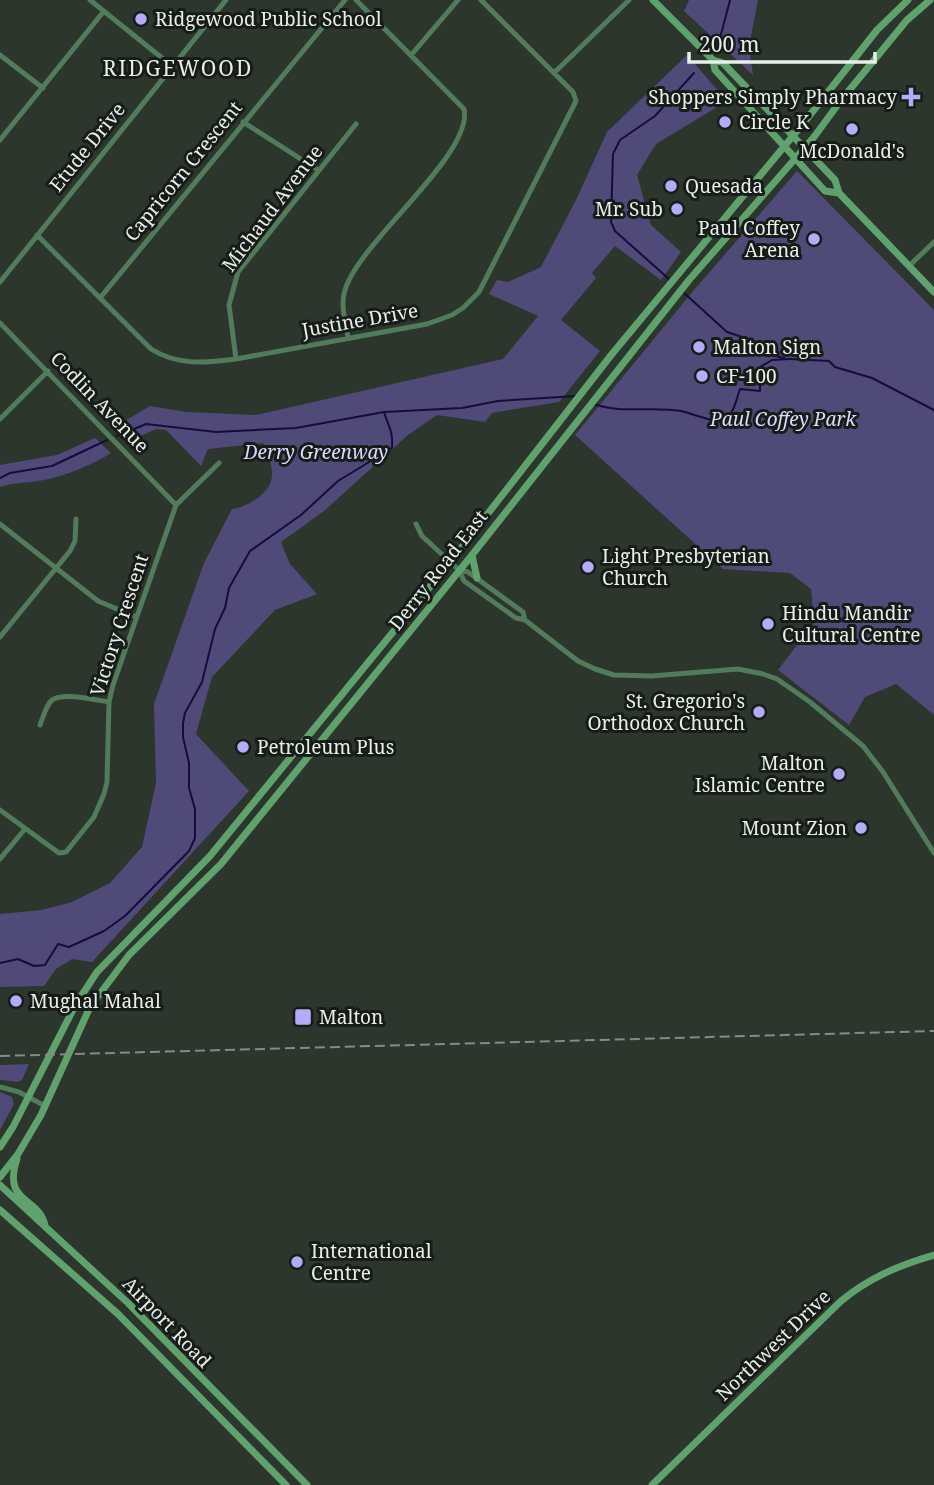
<svg xmlns="http://www.w3.org/2000/svg" width="934" height="1485" viewBox="0 0 934 1485" font-family="'Noto Serif',serif">
	<style>
		.green { fill: #4f4a78 }
		.lines { fill: none; stroke-linecap: round; stroke-linejoin: round }
		.stream { stroke: #190b3f; stroke-width: 2 }
		.street { stroke: #517b5a; stroke-width: 5 }
		.secondary { stroke: #5fa26e; stroke-width: 7 }
		.rail { stroke: #838b84; stroke-width: 2; stroke-dasharray: 10 5; stroke-linecap: butt }
		.poi-dot { fill: #b4acf9; stroke: #171c18; stroke-width: 2.5 }
		.labels { text-anchor: middle; dominant-baseline: central; stroke-width: 6; stroke-linejoin: round; paint-order: stroke }
		.poi-label { font-size: 19px; fill: #e8efe9; stroke: #171c18; text-anchor: start }
		.street-label { font-size: 19px; fill: #e8efe9; stroke: #171c18 }
		.park-label { font-size: 19px; font-style: italic; fill: #dcdafe; stroke: #171c18 }
		.neighbourhood-label { font-size: 21px; letter-spacing: 2px; fill: #e8efe9; stroke: #171c18 }
	</style>
	<rect width="100%" height="100%" fill="#2c362d"/>
	<path class="green" d="M689 0H758L749 47 753 75 684 11Z
		M687 55 727 101 656 144 637 175 651 225 681 252 661 280 615 246 592 273 596 278 561 320 600 351 559 402 492 413 485 422 437 415 408 435 324 511 281 542 290 564 317 594 275 610 212 677 196 734 249 791 92 962 72 959 56 969 44 986 0 987V914L42 910 72 902 110 883 142 847 156 783 154 704 204 563 232 509C247 507 272 493 272 475 273 466 266 451 263 443L208 449 201 466 166 430 156 429 131 441 116 426 150 406 186 412 256 415 503 359 538 316 489 294 497 280 508 282 541 267 577 198 607 132Z
		M797 171 934 310V715L896 684 865 697 849 725 778 670 814 623 811 589 790 573 723 569 575 435 694 290Z
		M95 438 111 453C94 464 63 477 44 480 29 483 15 482 0 487V465L57 455Z
		M29 1064 22 1080 18 1082 0 1080V1065Z
		M0 1092 12 1097 14 1104 0 1130Z"/>
	<g class="lines">
		<path class="stream" d="M718 46 730 0
			M669 279 615 231 611 222 613 154 620 140 655 116 694 73
			M683 292 727 332 751 340 763 353 784 358
			M790 359 829 361 835 367 872 378 934 410
			M594 404C622 414 652 406 681 411 690 413 716 423 722 421 734 416 736 400 740 389L760 391V367L772 360 789 359
			M117 436 146 424 216 432 296 428 384 412 462 408 498 401 576 396
			M0 478 10 473 52 466 107 440
			M0 963 18 959 34 966 45 965 58 944 69 947 104 931 125 916 189 851 195 838V809L189 788V763L183 737V723L185 713 202 682 215 629 225 608 229 588 250 551 301 515 338 481 392 448C393 429 389 429 384 412"/>
		<path class="street" d="M90 0 172 66
			M412 54 458 0
			M0 55 43 88
			M554 73 629 0
			M243 122 318 170
			M0 140 104 11
			M37 235 151 349C178 366 206 363 236 359L427 324 452 315 463 308 479 292 576 101 573 92 481 0
			M909 266 934 242
			M0 282 226 0
			M100 298 345 0
			M0 323 176 505
			M348 338C346 323 340 305 345 290 359 242 474 154 464 109L356 0
			M236 359 229 305 238 272 356 124
			M0 419 48 371
			M0 524 98 601 136 617
			M416 524 422 536 459 570 464 581 516 618 525 620 578 661 595 669 614 675 652 676 738 669 763 674 777 679 810 702 863 746 883 772 934 853
			M460 570 468 572 523 612 525 620
			M0 637 70 551 75 541 76 519
			M40 725C43 718 46 705 52 700 63 692 96 700 109 702
			M0 810 59 853 66 852 94 817 104 794 107 782 109 702 113 685 176 505 219 463
			M0 859 25 829
			M0 1087 19 1092 45 1106"/>
		<path class="secondary" d="M653 0 713 60 723 63 835 180 839 193 934 292
			M713 60 715 70 825 191 839 193
			M472 555 477 578
			M0 1147 13 1127 76 1004 97 972 210 856 451 561 612 354 802 125 877 30 908 0
			M17 1159C2 1204 38 1196 45 1225
			M0 1177 18 1154 41 1115 90 1007 129 955 221 864 472 555 689 280 814 137 842 99 907 20 930 0
			M0 1185 128 1303 307 1485
			M0 1210 118 1314 286 1485
			M652 1485 841 1301C869 1278 899 1265 934 1255"/>
		<path class="rail" d="M0 1056 934 1031"/>
	</g>
	<g class="poi-dot">
		<circle cx="141" cy="19" r="7"/>
		<path d="M907.5 86.5h7v7h7v7h-7v7h-7v-7h-7v-7h7z"/>
		<circle cx="725" cy="122" r="7"/>
		<circle cx="852" cy="129" r="7"/>
		<circle cx="671" cy="186" r="7"/>
		<circle cx="677" cy="209" r="7"/>
		<circle cx="814" cy="239" r="7"/>
		<circle cx="699" cy="347" r="7"/>
		<circle cx="702" cy="376" r="7"/>
		<circle cx="588" cy="567" r="7"/>
		<circle cx="768" cy="624" r="7"/>
		<circle cx="759" cy="712" r="7"/>
		<circle cx="243" cy="747" r="7"/>
		<circle cx="839" cy="774" r="7"/>
		<circle cx="861" cy="828" r="7"/>
		<circle cx="16" cy="1001" r="7"/>
		<rect x="294" y="1008" width="18" height="18" rx="3.5"/>
		<circle cx="297" cy="1262" r="7"/>
	</g>
	<g class="labels">
		<g class="poi-label">
			<text x="155" y="19">Ridgewood Public School</text>
			<text x="897" y="97" text-anchor="end">Shoppers Simply Pharmacy</text>
			<text x="739" y="122">Circle K</text>
			<text x="852" y="151" text-anchor="middle">McDonald's</text>
			<text x="685" y="186">Quesada</text>
			<text x="663" y="209" text-anchor="end">Mr. Sub</text>
			<text x="800" y="228" text-anchor="end">Paul Coffey<tspan x="800" dy="22">Arena</tspan></text>
			<text x="713" y="347">Malton Sign</text>
			<text x="716" y="376">CF-100</text>
			<text x="602" y="556">Light Presbyterian<tspan x="602" dy="22">Church</tspan></text>
			<text x="782" y="613">Hindu Mandir<tspan x="782" dy="22">Cultural Centre</tspan></text>
			<text x="745" y="701" text-anchor="end">St. Gregorio's<tspan x="745" dy="22">Orthodox Church</tspan></text>
			<text x="257" y="747">Petroleum Plus</text>
			<text x="825" y="763" text-anchor="end">Malton<tspan x="825" dy="22">Islamic Centre</tspan></text>
			<text x="847" y="828" text-anchor="end">Mount Zion</text>
			<text x="30" y="1001">Mughal Mahal</text>
			<text x="319" y="1017">Malton</text>
			<text x="311" y="1251">International<tspan x="311" dy="22">Centre</tspan></text>
		</g>
		<g class="street-label">
			<text transform="translate(87 147) rotate(-51)">Etude Drive</text>
			<text transform="translate(183 171) rotate(-51)">Capricorn Crescent</text>
			<text transform="translate(272 208) rotate(-53)">Michaud Avenue</text>
			<text transform="translate(360 320) rotate(-10)">Justine Drive</text>
			<text transform="translate(100 402) rotate(46)">Codlin Avenue</text>
			<text transform="translate(438 570) rotate(-52)">Derry Road East</text>
			<text transform="translate(119 625) rotate(-72)">Victory Crescent</text>
			<text transform="translate(167 1322) rotate(46)">Airport Road</text>
			<text transform="translate(773 1345) rotate(-44)">Northwest Drive</text>
		</g>
		<g class="park-label">
			<text x="783" y="419">Paul Coffey Park</text>
			<text x="316" y="452">Derry Greenway</text>
		</g>
		<g class="neighbourhood-label">
			<text x="178" y="68">RIDGEWOOD</text>
		</g>
	</g>
	<path d="M689 52v10h186v-10" fill="none" stroke="#e8efe9" stroke-width="3.5"/>
	<text x="699" y="52" font-size="21" fill="#e8efe9" stroke="#171c18" stroke-width="5" paint-order="stroke">200 m</text>
</svg>
